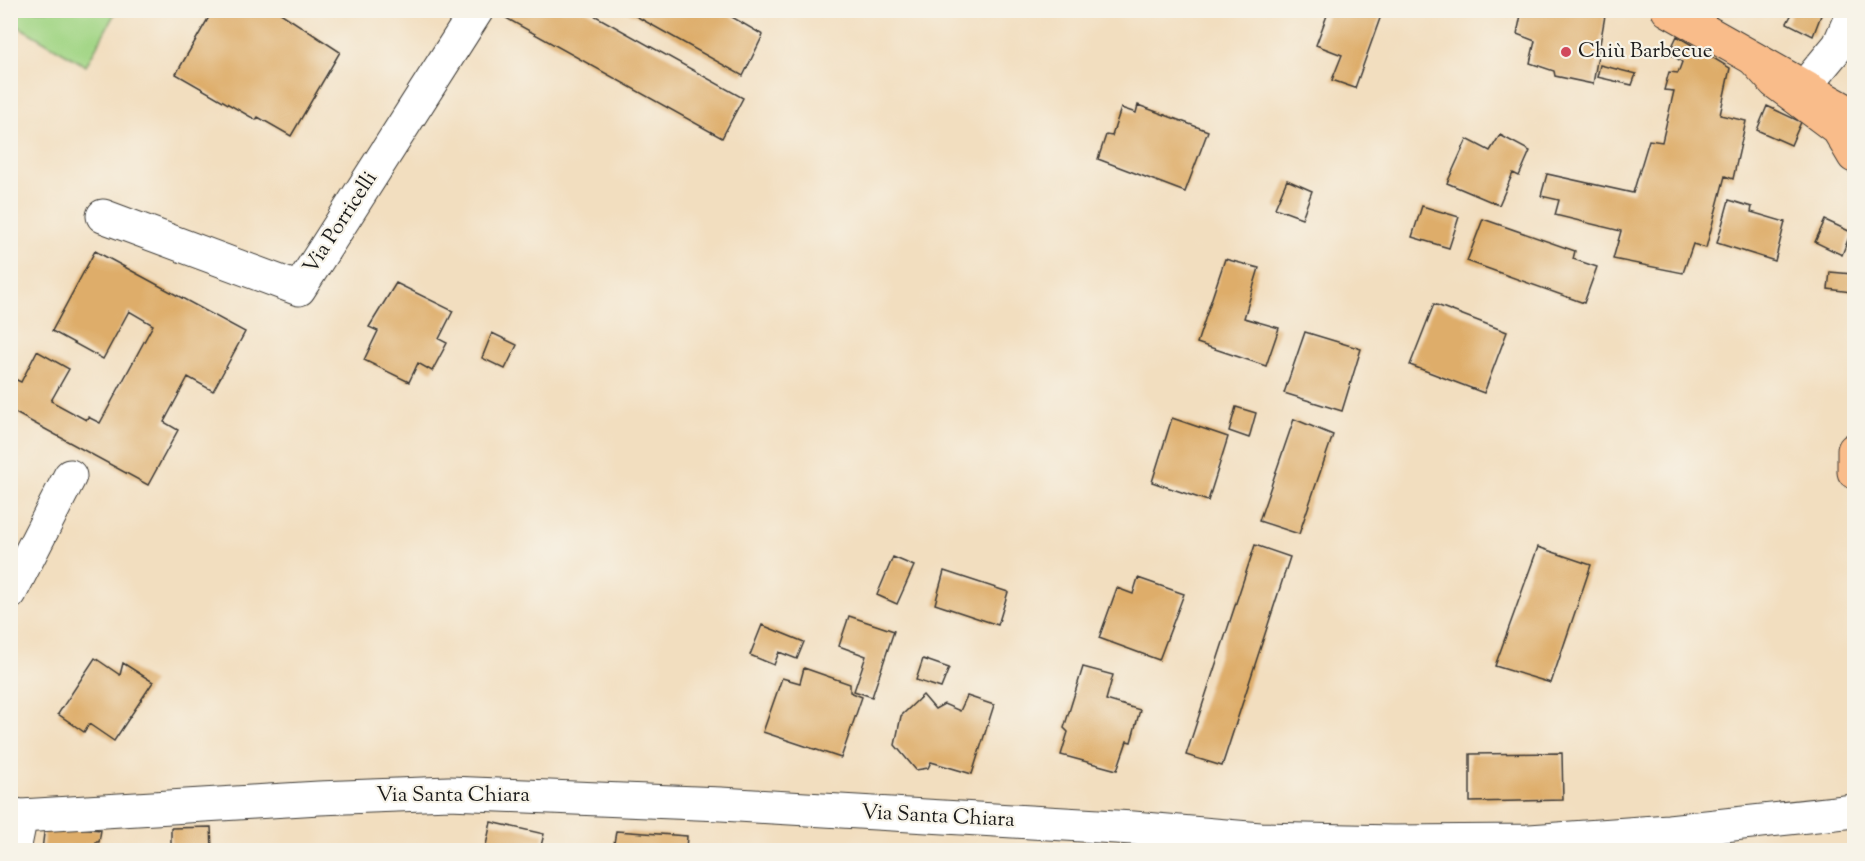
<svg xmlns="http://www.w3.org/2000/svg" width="1865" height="861" viewBox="0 0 1865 861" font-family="'Sorts Mill Goudy',serif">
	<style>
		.green { fill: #a3d686; stroke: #607951; stroke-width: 1.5 }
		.building { fill: #dead6a }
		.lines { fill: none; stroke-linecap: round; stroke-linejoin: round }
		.minor-casing { stroke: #3c3934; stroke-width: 35 }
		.major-casing { stroke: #3c3934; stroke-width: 35 }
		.highway-casing { stroke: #3c3934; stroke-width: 35 }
		.minor { stroke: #fff; stroke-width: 33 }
		.major { stroke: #f9bc8a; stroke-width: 33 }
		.highway { stroke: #f9bc8a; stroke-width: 33 }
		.poi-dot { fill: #d1495b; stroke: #f7f3e8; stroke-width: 2 }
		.labels { text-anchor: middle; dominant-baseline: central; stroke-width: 4.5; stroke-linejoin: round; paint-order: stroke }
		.poi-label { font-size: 21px; fill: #1c1c1c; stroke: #f7f3e8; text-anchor: start }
		.street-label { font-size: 21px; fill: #1c1c1c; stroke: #f7f3e8 }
	</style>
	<rect width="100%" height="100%" fill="#f7f3e8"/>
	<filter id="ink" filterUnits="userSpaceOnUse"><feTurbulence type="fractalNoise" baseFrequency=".0167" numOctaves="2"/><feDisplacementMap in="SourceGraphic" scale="12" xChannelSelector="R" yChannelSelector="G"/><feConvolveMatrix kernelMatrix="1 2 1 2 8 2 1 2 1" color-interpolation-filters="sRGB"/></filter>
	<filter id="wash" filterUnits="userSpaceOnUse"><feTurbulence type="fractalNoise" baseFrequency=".008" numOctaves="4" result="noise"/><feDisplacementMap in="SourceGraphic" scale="24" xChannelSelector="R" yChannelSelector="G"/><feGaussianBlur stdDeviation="1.35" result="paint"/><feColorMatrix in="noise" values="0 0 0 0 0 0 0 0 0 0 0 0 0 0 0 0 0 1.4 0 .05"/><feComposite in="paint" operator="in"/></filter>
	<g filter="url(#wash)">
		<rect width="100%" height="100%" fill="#f2debf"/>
		<path class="green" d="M11 10H116V11L86 66 11 22Z"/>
		<g id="blocks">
			<path class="building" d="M213 10H276L340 52 291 136 258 117 256 120 176 74Z
				M509 10H585L743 98 722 138 506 18Z
				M625 10H720L763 35 743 76Z
				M1329 10H1383L1355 88 1332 80 1342 55 1316 45Z
				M1522 10H1606L1593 84 1555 76 1554 71 1530 63 1535 41 1517 34Z
				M1794 10H1823L1813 36 1787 23Z
				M1677 36 1730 68 1720 115 1746 121 1733 179 1725 176 1706 248 1693 244 1683 273 1613 259 1621 231 1555 215 1559 200 1541 196 1547 174 1633 193 1649 140 1662 142 1674 91 1664 90 1669 72 1678 73 1682 62 1669 53Z
				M1600 65 1636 74 1632 85 1597 77Z
				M1138 105 1208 131 1185 192 1098 159 1106 135 1112 136 1121 108 1136 113Z
				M1767 106 1801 122 1791 145 1757 130Z
				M1500 135 1530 151 1519 176 1513 173 1499 205 1447 183 1467 139 1490 151Z
				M1287 180 1312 191 1302 218 1275 208Z
				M1729 200 1752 207 1751 212 1785 222 1775 261 1717 243Z
				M1422 206 1459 217 1449 248 1412 237Z
				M1483 219 1575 251 1573 259 1597 267 1584 303 1467 261Z
				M1825 220 1851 232 1842 255 1815 242Z
				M95 251 245 332 213 391 188 377 164 422 178 430 148 485 10 410V377L21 382 37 351 69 369 51 401 86 420 88 417 100 423 153 325 129 311 103 359 52 331Z
				M1225 259 1259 268 1244 318 1279 328 1266 366 1197 343Z
				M1830 272 1852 274 1851 292 1828 289Z
				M396 283 453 311 439 339 447 343 432 371 418 363 409 382 364 360 378 331 369 327Z
				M1434 304 1507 332 1484 393 1410 365Z
				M1305 332 1361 349 1342 411 1284 393Z
				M492 333 517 345 505 369 482 358Z
				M1236 407 1256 413 1249 438 1229 431Z
				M1172 418 1228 437 1208 501 1152 482Z
				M1294 419 1333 435 1299 534 1259 521Z
				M1255 545 1290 557 1222 766 1186 755Z
				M1538 547 1591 565 1551 683 1495 666Z
				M893 557 914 566 897 604 877 595Z
				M944 571 1008 592 998 625 935 604Z
				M1138 578 1184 594 1159 660 1099 638 1117 588 1133 594Z
				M849 616 894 631 872 697 854 691 866 656 839 646Z
				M762 625 804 642 797 659 779 652 774 665 750 655Z
				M95 658 120 675 123 663 153 682 114 741 89 724 84 732 58 714Z
				M923 659 949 668 941 688 916 680Z
				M1083 667 1113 675 1106 700 1140 710 1131 742 1127 741 1117 770 1061 755 1068 732 1064 728Z
				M804 668 850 684V692L862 697 841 758 763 732 782 678 800 683Z
				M923 695 935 709 944 704 960 711 967 696 994 705 972 774 931 762 928 768 916 770 895 745 901 716Z
				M1562 753 1563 800 1470 802V754Z
				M491 822 544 834 540 850H485Z
				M45 825 101 830 99 842H96L95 850H42Z
				M211 827 212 850H171V828Z
				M616 831 687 836 686 850H613Z"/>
		</g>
	</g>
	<g filter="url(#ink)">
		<use href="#blocks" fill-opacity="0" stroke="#3c3934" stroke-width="1.5"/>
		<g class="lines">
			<defs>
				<path id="minor" d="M1805 86 1839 45 1854 10
					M103 216 299 289 477 10
					M10 593 70 476
					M10 814 21 816 319 798 449 793 721 804 1133 828 1260 839 1393 842 1530 841 1669 831 1854 811
					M14 850 21 816"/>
				<path id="major" d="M1668 10 1854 115"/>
				<path id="highway" d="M1754 59 1775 82 1838 129 1854 156
					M1854 450V472"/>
			</defs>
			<use href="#minor" class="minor-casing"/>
			<use href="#major" class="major-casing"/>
			<use href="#highway" class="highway-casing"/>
			<use href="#minor" class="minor"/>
			<use href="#major" class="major"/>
			<use href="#highway" class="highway"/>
		</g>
	</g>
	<circle class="poi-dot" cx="1566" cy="52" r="6"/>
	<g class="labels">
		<g class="poi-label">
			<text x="1578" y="52">Chiù Barbecue</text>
		</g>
		<g class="street-label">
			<text transform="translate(341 223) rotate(-57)">Via Porricelli</text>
			<text x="453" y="796">Via Santa Chiara</text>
			<text transform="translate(938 817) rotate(3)">Via Santa Chiara</text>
		</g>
	</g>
	<rect width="1865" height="861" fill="none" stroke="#f7f3e8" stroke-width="36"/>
</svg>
